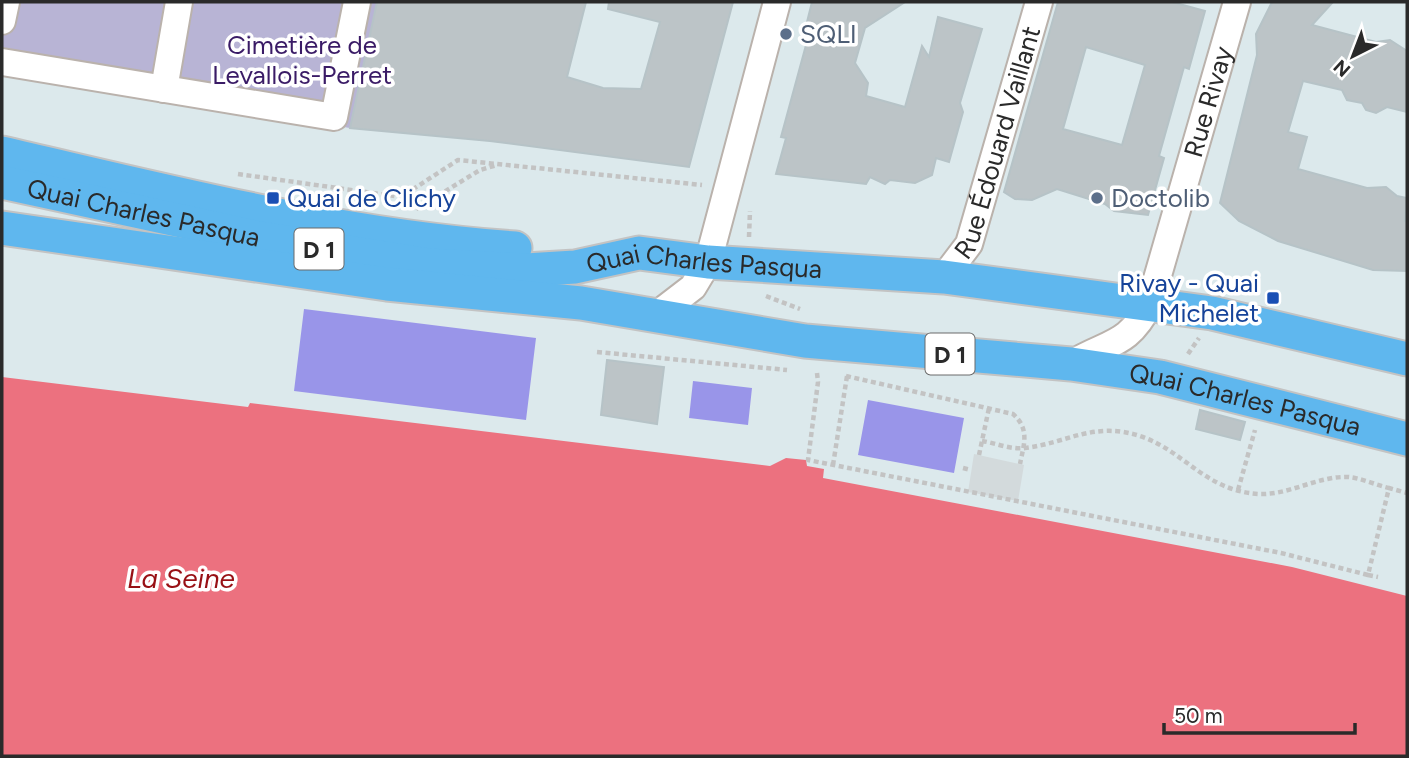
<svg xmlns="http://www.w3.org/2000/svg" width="1409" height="758" viewBox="0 0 1409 758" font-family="Figtree,sans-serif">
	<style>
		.cemetery { fill: #b8b4d5 }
		.pitch { fill: #9995e9 }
		.plaza { fill: #d3dadc }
		.water { fill: #ec717f }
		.building { fill: #bcc4c7; stroke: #b6c3c7; stroke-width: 2; fill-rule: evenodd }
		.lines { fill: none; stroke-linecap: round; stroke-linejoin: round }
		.minor-casing { stroke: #bab2ac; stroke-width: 30 }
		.major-casing { stroke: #c3c3c3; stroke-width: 37 }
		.path { stroke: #c3c3c3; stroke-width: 4.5; stroke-dasharray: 5 3.5; stroke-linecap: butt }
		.minor { stroke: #fff; stroke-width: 26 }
		.major { stroke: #5fb7ee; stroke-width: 33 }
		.service-dot { fill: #5c6f8a; stroke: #fff; stroke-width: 2.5 }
		.transit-dot { fill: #1a4fb4; stroke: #fff; stroke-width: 2.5 }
		.labels { text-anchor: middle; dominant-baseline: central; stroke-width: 7; stroke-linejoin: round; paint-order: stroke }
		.shield { fill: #fff; stroke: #6a6a6a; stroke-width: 2 }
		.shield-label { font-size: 24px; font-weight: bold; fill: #2a2a2a }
		.service-label { font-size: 26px; fill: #4e5e75; stroke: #fff; text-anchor: start }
		.park-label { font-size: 26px; fill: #3a1b66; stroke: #fff }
		.street-label { font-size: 26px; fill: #2a2a2a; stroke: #fff }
		.transit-label { font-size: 26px; fill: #164399; stroke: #fff; text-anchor: start }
		.water-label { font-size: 28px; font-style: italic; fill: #981015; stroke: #fff }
	</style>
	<rect width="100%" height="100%" fill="#dce9ec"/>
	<path class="cemetery" d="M2 2H377L350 128 2 73Z"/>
	<path class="pitch" d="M304 309 536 338 526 420 294 391Z
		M693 381 752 388 748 425 689 418Z
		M868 400 964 418 954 473 858 455Z"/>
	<path class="plaza" d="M974 454 1024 465 1018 501 968 492Z"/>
	<path class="water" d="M2 377 248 407 250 403 770 466 786 458 806 460 807 466 824 469 823 478 1292 567 1407 596V756H2Z"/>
	<path class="building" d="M377 2H586L567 77 603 88 641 89 660 22 608 9 609 2H733L689 167 490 141 350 128Z
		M812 2H905L865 28 855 63 868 83 866 96 905 107 922 46 929 57 938 17 982 29 960 103 963 112 949 162 936 158 932 175 915 183 890 180 885 184 870 177 866 184 776 174 786 138 781 137 809 34 803 38Z
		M1058 2H1172L1205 11 1189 69 1184 67 1159 156 1164 158 1148 215 1114 211 1105 204 1057 189 1032 200 1015 199 1004 192ZM1086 47 1145 65 1122 145 1063 129Z
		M1272 2H1333L1312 25 1376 42 1390 40 1407 51V112L1387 107 1376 113 1366 110 1362 103 1347 100 1342 90 1303 81 1288 132 1307 137 1298 169 1367 188 1386 187 1397 196 1407 198 1405 221H1407V271L1373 270 1278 241 1239 221 1220 203 1257 55 1256 34Z
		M607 360 664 367 657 424 601 415Z
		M1200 410 1245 422 1240 440 1196 429Z"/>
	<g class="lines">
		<defs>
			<g id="minor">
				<path d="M2 21 6 2"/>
				<path d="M2 62 334 117 357 2"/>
				<path d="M164 89 179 2"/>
				<path id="s1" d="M944 277 969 244 1039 2"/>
				<path d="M654 317 693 287 708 262 777 2"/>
				<path id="s2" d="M1071 364C1109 341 1128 347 1150 303L1237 2"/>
			</g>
			<g id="major">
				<path d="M2 153C171 192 341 236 515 248"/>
				<path id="s3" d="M2 182 255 237 429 265 526 270 575 267 639 253 708 262 944 277 1212 313 1407 359"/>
				<path id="s4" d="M2 228 387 284 581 303 805 341 1071 364 1160 377 1407 439"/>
			</g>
		</defs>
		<use href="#minor" class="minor-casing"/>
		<use href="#major" class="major-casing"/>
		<path class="path" d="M238 174 401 197 458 160 702 185
			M416 209 480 170 497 165
			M749 237 750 211
			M766 296 800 309
			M597 352 787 370
			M1188 354 1199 338
			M817 373 818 382 808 460 1281 553 1368 575 1389 488 1407 493
			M846 376 1013 414C1030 429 1024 444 1020 464
			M982 441C995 443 1012 450 1025 448 1067 443 1094 421 1140 436 1185 451 1205 491 1259 494 1290 495 1317 476 1348 477 1361 478 1376 485 1389 488
			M979 455 989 408
			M833 465 847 376
			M963 468 971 470
			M1238 490 1255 430
			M1368 575 1378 577"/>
		<use href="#minor" class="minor"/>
		<use href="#major" class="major"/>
	</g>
	<g class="service-dot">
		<circle cx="786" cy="34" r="7"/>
		<circle cx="1097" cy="198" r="7"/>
	</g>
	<g class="transit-dot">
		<rect x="266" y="191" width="14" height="14" rx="3.5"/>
		<rect x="1266" y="291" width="14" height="14" rx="3.5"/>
	</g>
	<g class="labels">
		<g class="shield">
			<rect x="294.5" y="228.5" width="49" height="41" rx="5"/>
			<rect x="925.5" y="333.5" width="49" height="41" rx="5"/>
		</g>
		<g class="shield-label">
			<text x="319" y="249">D 1</text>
			<text x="950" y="354">D 1</text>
		</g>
		<g class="service-label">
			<text x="800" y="34">SQLI</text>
			<text x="1111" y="198">Doctolib</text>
		</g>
		<g class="park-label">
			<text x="302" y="45">Cimetière de<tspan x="302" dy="30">Levallois-Perret</tspan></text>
		</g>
		<g class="street-label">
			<text stroke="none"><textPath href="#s2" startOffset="312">Rue Rivay</textPath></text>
			<text stroke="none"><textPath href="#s1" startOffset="147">Rue Édouard Vaillant</textPath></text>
			<text stroke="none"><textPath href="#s3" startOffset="145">Quai Charles Pasqua</textPath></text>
			<text stroke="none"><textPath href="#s3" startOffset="712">Quai Charles Pasqua</textPath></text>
			<text stroke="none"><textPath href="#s4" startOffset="1256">Quai Charles Pasqua</textPath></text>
		</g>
		<g class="transit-label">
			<text x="287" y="198">Quai de Clichy</text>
			<text x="1259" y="283" text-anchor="end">Rivay - Quai<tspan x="1259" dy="30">Michelet</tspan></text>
		</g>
		<g class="water-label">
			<text x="181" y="578">La Seine</text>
		</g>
	</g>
	<rect width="1409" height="758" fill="none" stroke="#2a2a2a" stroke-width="7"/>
	<g transform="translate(1353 56) rotate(222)" stroke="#ffffff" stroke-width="5" paint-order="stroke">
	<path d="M0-5L12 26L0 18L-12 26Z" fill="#2a2a2a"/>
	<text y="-10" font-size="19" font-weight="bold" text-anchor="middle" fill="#2a2a2a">N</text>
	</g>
	<path d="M1164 723v10h191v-10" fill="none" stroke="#2a2a2a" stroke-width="3.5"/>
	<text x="1174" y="723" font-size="21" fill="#2a2a2a" stroke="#ffffff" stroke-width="5" paint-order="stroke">50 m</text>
</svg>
